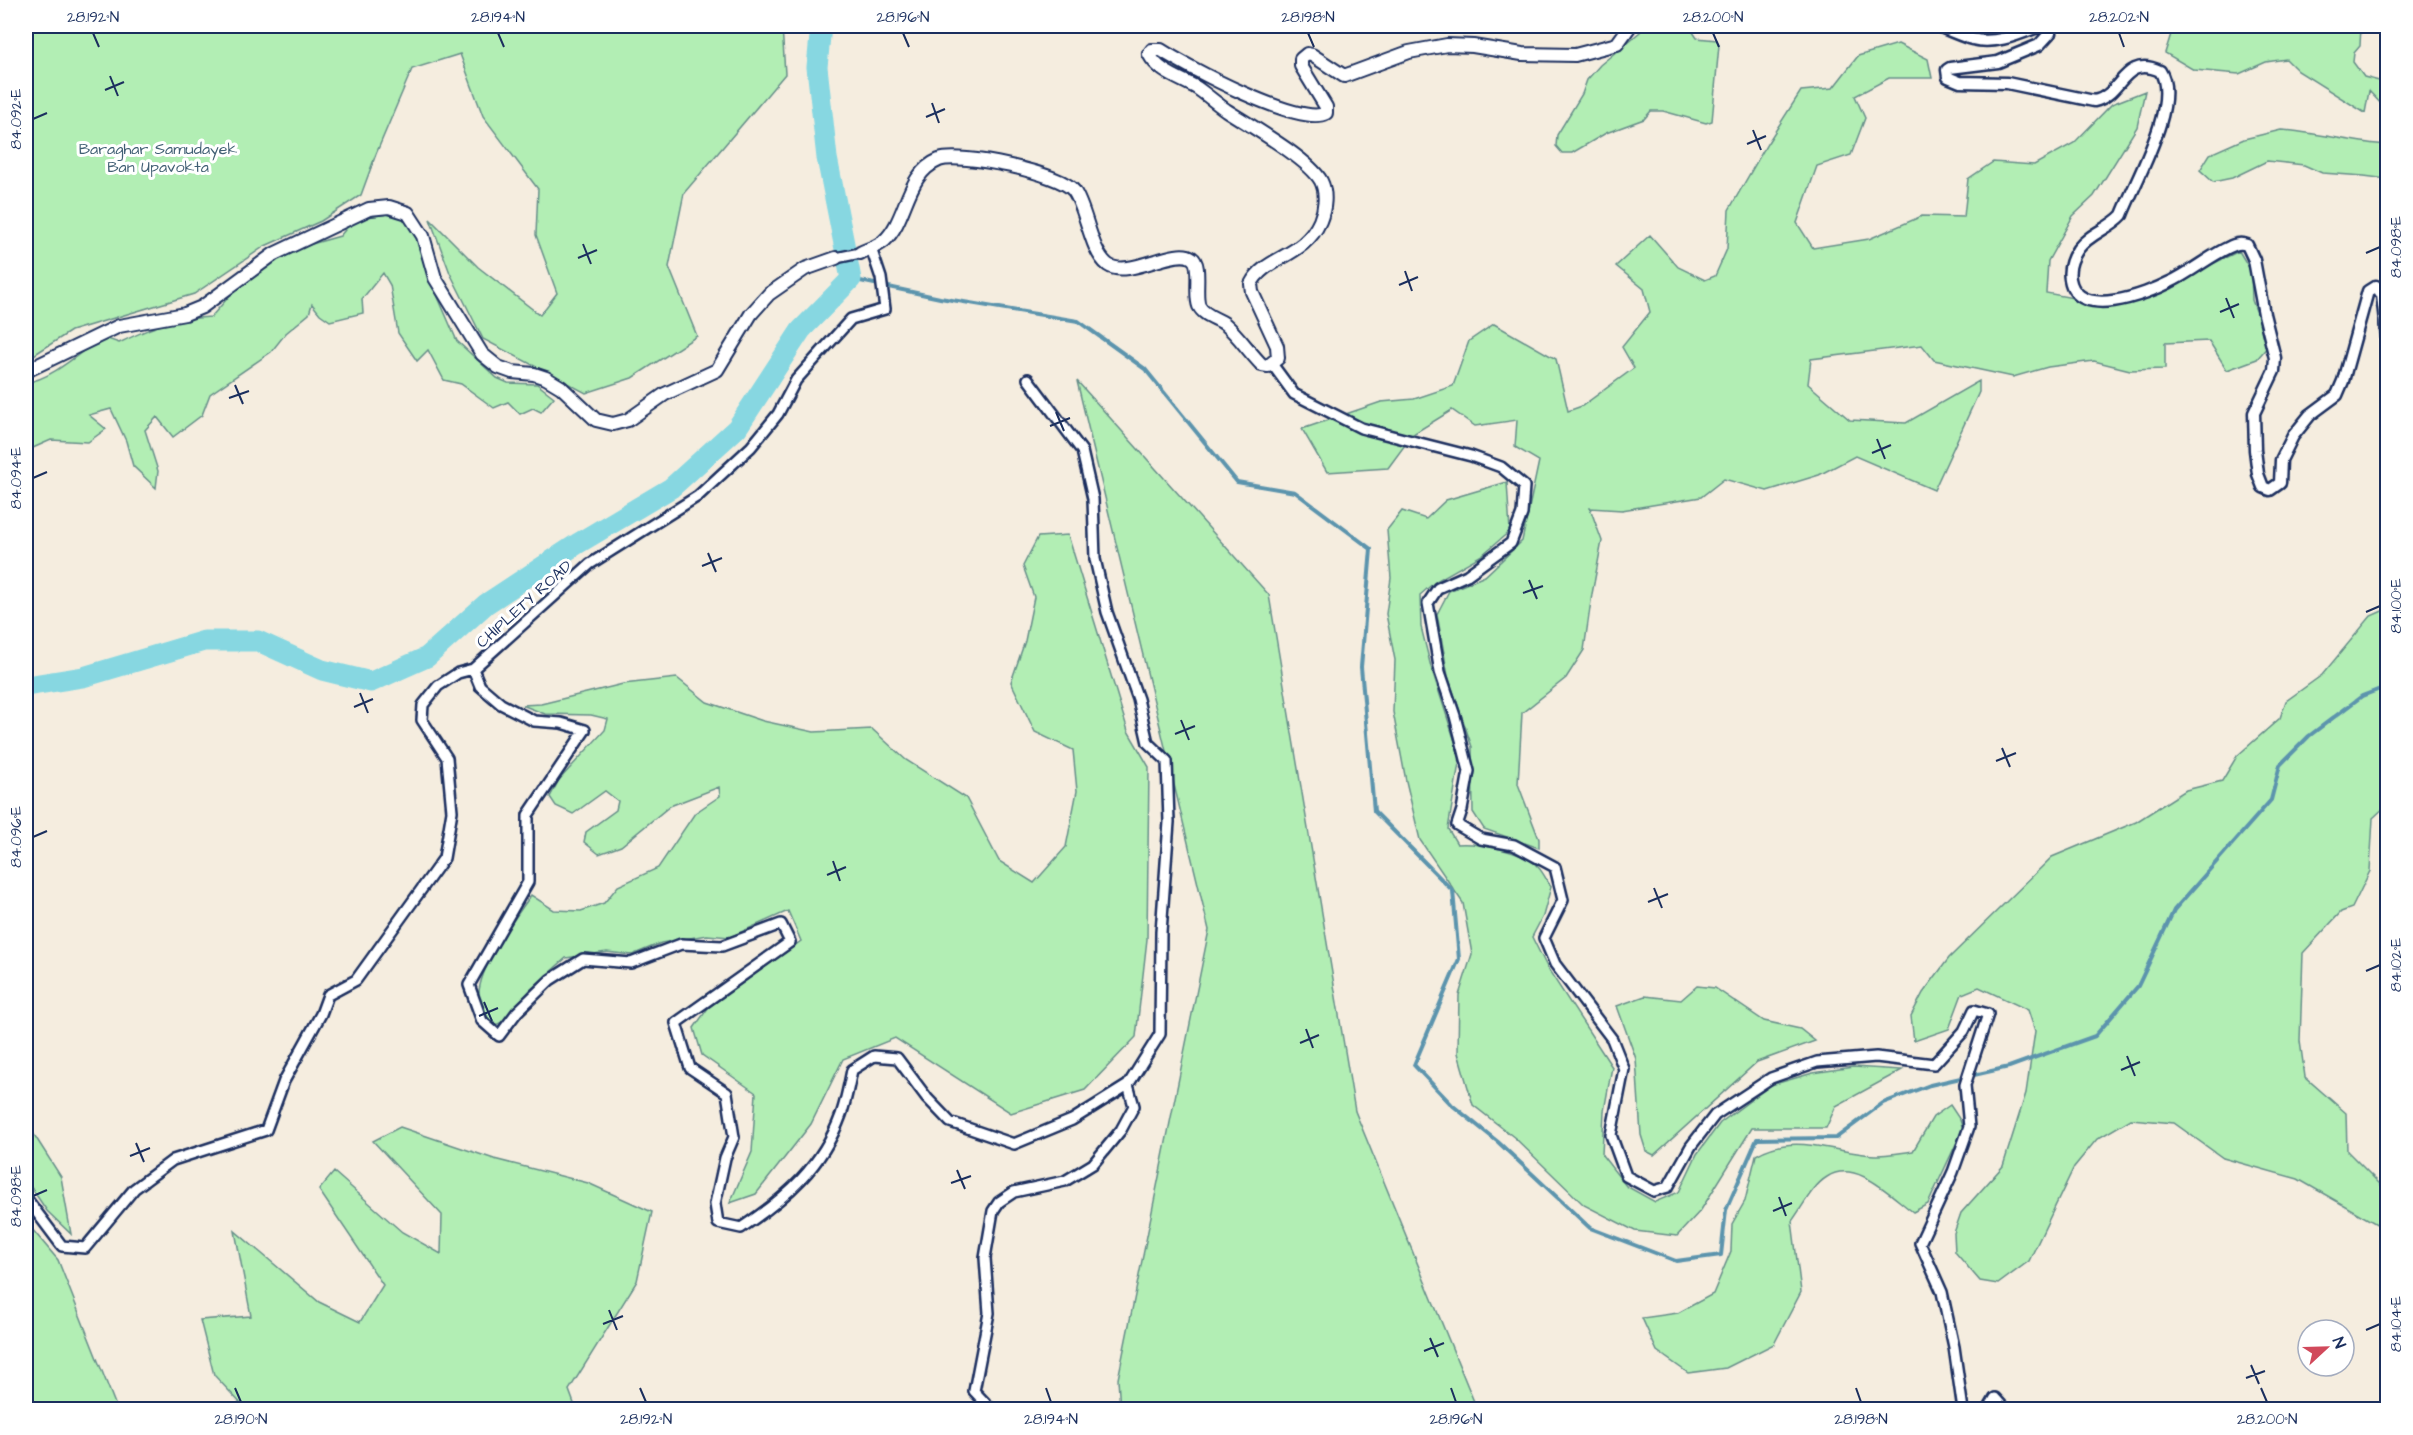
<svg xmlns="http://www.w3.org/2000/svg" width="2413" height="1435" viewBox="0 0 2413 1435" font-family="'Architects Daughter',sans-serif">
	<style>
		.green { fill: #b2eeb4; stroke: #668e89; stroke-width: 1.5 }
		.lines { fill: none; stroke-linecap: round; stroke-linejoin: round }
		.stream { stroke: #5c94ad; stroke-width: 4 }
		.river { stroke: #87d7e1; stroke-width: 21 }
		.minor-casing { stroke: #1b2f5e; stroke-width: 14 }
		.tertiary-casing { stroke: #1b2f5e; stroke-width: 15 }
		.secondary-casing { stroke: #1b2f5e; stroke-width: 16 }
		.minor { stroke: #fff; stroke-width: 9 }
		.tertiary { stroke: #fff; stroke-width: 10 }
		.secondary { stroke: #fff; stroke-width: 12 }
		.ticks { fill: none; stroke: #1b2f5e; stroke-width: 2 }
		.labels { text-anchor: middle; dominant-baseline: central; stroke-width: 6; stroke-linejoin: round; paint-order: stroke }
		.park-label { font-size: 16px; fill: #415f74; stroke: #fff }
		.street-label { font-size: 16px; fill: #1b2f5e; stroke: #fff }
		.neatline { fill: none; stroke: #1b2f5e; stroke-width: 2 }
		.ticks-label { font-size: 15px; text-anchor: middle; fill: #1b2f5e }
	</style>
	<rect width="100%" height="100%" fill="#f5eddf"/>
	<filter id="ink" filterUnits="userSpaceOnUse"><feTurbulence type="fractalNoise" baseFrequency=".0167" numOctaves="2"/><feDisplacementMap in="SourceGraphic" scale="12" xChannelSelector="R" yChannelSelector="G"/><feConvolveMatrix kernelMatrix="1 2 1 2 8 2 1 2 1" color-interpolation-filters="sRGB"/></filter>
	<g filter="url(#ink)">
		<path class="green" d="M26 26H782L785 74 684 193 669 267 697 336 632 378 586 393 483 339 450 273 430 219 478 267 540 315 557 293 536 235 538 189 483 116 460 54 412 69 376 154 361 195 321 221 265 246 194 294 71 331 26 360Z
			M1644 26H1689L1697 38 1717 40 1719 45 1712 121 1706 123 1663 111H1651L1644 119 1606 133 1572 153H1562L1556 146 1557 135 1582 94 1587 80 1600 65 1640 32Z
			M2191 26H2361L2360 46 2354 53 2353 62 2364 77 2387 83V110L2369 91 2365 113 2298 71 2286 59 2266 62 2239 74 2194 70 2165 53 2171 34Z
			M1898 44 1928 59 1932 78H1889L1855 96 1865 118 1851 155 1817 166 1797 223 1813 248 1869 239 1922 216 1964 217 1968 179 1993 162 2034 165 2074 143 2112 104 2145 91 2137 127 2094 196 2073 216 2048 261 2046 293 2084 300 2143 298 2239 251 2251 271 2252 300 2269 345 2257 359 2227 370 2209 341 2165 343V369L2130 370 2094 361 2048 367 2013 377 1934 360 1922 345 1811 359 1808 384 1850 420 1906 423 1979 381V392L1934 490 1855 456 1819 475 1767 491 1724 479 1701 497 1622 510 1590 508 1602 541 1592 594 1584 650 1566 678 1522 713 1518 784 1539 839V848L1484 829 1473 812 1472 747 1448 676 1437 614 1449 591 1485 576 1522 541 1539 461 1515 447 1517 420 1475 426 1452 410 1413 434 1388 468 1327 472 1302 429 1381 402 1414 399 1453 386 1469 341 1494 324 1556 359 1568 411 1582 406 1634 368 1622 347 1650 312 1644 289 1616 266 1650 235 1678 267 1705 280 1715 276 1727 249 1729 210 1767 144 1801 91 1833 88 1858 56Z
			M2281 130C2317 132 2352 143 2387 145V179L2364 176 2322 173 2304 165 2267 161 2232 178 2213 182 2200 170 2210 154 2244 139Z
			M400 212 414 228 434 288 457 341 497 378 508 383 537 384 554 397 541 412 533 408 520 414 508 402 494 408 461 384 444 380 428 350 417 361 398 333 390 285 383 273 362 299 363 313 330 321 320 314 312 304 309 314 286 333 271 352 210 394 202 415 173 437 157 417 145 430 158 471 156 488 133 466 126 441 111 409 89 415 106 429 88 442 51 440 26 451V382C49 381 82 351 102 337L119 343C154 326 171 319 211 317L247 276 294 249 340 236 354 219Z
			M1077 381 1269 595 1355 1111 1477 1409H1120L1118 1379 1209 930Z
			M1507 482 1510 531 1482 555 1436 581 1420 595 1421 627 1431 667 1460 757 1448 829 1457 844C1476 842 1526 852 1538 867 1543 872 1547 881 1551 887L1543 916 1532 937 1548 969 1612 1067 1604 1111 1602 1155 1626 1186 1655 1202 1679 1192 1697 1154 1720 1123 1771 1085 1813 1073 1853 1067 1902 1070 1836 1106 1826 1128H1752L1701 1210 1677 1236 1635 1231 1584 1205 1515 1138 1473 1105 1458 1053 1459 995 1472 954 1463 903 1420 840 1406 781 1393 712 1395 660 1386 614 1391 578 1387 530 1402 511 1426 519 1446 500Z
			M1068 535 1128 731 1149 767 1147 939 1136 1037 1085 1090 1011 1113 895 1038 843 1059 811 1124 756 1194 730 1203 752 1152 756 1093 702 1055 694 1028 708 1008 801 941 788 911 730 937 707 935 661 943 632 955 607 952 566 958 530 990 504 1021 494 1026C490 1020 484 1013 481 1007 468 979 515 919 531 895L554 910 581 911 604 903 618 886 658 868 695 813 720 796 719 787 670 806 621 846 599 854 584 842 586 832 616 810 618 801 605 791 573 814 556 806 550 797 559 780 605 730 608 719 591 715 545 714 522 705 541 704 623 684 677 678 707 702 763 721 814 732 872 729 906 760 966 798 999 861 1034 883 1066 847 1077 791 1073 750 1035 732 1011 682 1025 641 1034 597 1023 566 1038 537Z
			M2387 609V805L2373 818 2370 871 2352 908 2341 912 2303 953 2300 1041 2305 1077 2346 1113 2347 1151 2387 1191V1230L2298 1179 2223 1158 2174 1123 2131 1119 2097 1139 2074 1167 2029 1261 1998 1284 1980 1281 1955 1252 1954 1233 1961 1213 2003 1166 2026 1093 2035 1031 2028 1010 1979 987 1962 994 1949 1029 1914 1041 1911 1016 1923 993 1949 958 2052 857 2136 822 2186 790 2222 781 2237 756 2280 718 2286 701 2322 675 2371 616Z
			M1697 986 1715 988 1764 1021 1800 1029 1815 1041 1757 1062 1654 1155 1646 1151 1641 1135 1636 1059 1617 1006 1645 996 1681 1000Z
			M1950 1105 1960 1120 1963 1129 1928 1204 1913 1212C1891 1196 1856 1158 1827 1177 1812 1186 1802 1208 1792 1221L1801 1292 1774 1344 1726 1368 1688 1373 1657 1351 1642 1318 1678 1313 1713 1294 1731 1251 1732 1224 1745 1201 1756 1155C1796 1132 1832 1153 1875 1155 1887 1155 1900 1153 1913 1151L1933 1117Z
			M26 1122 61 1177 71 1234 47 1211 26 1180Z
			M400 1127 494 1159 588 1183 652 1212 637 1281 569 1390 576 1409H246L214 1375 200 1320 251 1316 235 1231 319 1302 360 1322 383 1285 319 1190 334 1172 402 1232 441 1254 442 1215 373 1141Z
			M26 1222 58 1260 117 1409H26Z"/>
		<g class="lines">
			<path class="stream" d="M851 279 940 298 1078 321 1145 369 1237 482 1295 492 1371 549 1361 667 1374 811 1453 891 1459 959 1414 1065 1452 1105 1498 1142 1590 1228 1676 1261 1721 1255 1726 1210 1757 1139 1836 1138 1883 1103 1930 1085 2009 1067 2095 1036 2138 986 2174 910 2271 800 2280 765 2309 736 2362 696 2388 686"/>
			<path class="river" d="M26 686 83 677 204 641H258L322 670 371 682 427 657 486 604 577 544 671 488 737 428 801 330 851 279 827 158 817 67 821 26"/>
			<defs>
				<path id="minor" d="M871 248 881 278 885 309 851 319 796 380 778 414 751 447 698 496 590 564 473 669 480 686 501 704 534 721 561 723 585 730 528 815V882L469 985 482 1021 499 1036 517 1012 550 980 583 959 631 963 681 944 722 946 781 924 790 942 676 1023 690 1068 727 1093 734 1137 725 1158 715 1204 718 1223 741 1228C786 1198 822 1167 841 1115 846 1101 849 1085 852 1070L874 1056 897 1058 927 1098 950 1122 1014 1144 1072 1120 1128 1085 1134 1106 1121 1130 1093 1164 1065 1181 1014 1192 999 1202 993 1211 985 1258 989 1313 974 1391 992 1410
					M836 258 860 253
					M1272 364 1294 394 1361 428 1471 456 1501 467 1524 486 1522 514 1511 543 1467 575 1438 588 1428 603 1440 672 1455 716 1469 771 1462 810 1457 825 1481 839 1514 845 1555 867 1563 900 1544 938 1555 964 1612 1039 1624 1069 1611 1135 1626 1176 1654 1191 1668 1187 1691 1146 1715 1115 1771 1078 1817 1062 1876 1057 1934 1064 1964 1031 1974 1010 1988 1014 1965 1085 1969 1127 1953 1172 1920 1243 1942 1292 1954 1347 1963 1410
					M1028 379 1082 451 1093 499 1095 559 1107 612 1138 699 1148 743 1167 761 1169 822 1161 932 1160 1034 1128 1085
					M26 1198 62 1246 85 1248 134 1189 173 1160 266 1130 284 1081 321 1014 328 995 356 980 444 858 452 811 447 758 422 720 423 705 438 686 458 673 473 669
					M1988 1410 1995 1398 2006 1410"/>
				<path id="tertiary" d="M1857 26 1865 28 1872 26
					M1937 26C1949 30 1961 36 1972 39 1996 45 2019 34 2040 26
					M2047 26 2050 33 2039 45 1998 62 1950 68 1947 70 1948 77 1960 82 2007 83 2094 101C2122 96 2123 54 2160 71 2181 103 2135 181 2122 215 2109 229 2090 233 2078 249 2072 258 2068 268 2070 279 2077 321 2147 294 2170 282 2192 272 2213 253 2234 245 2239 243 2242 243 2247 245L2254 260 2264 314 2275 358 2274 371 2254 413 2255 450 2258 474 2263 487 2270 490 2280 483 2281 460 2293 436 2310 415 2337 395 2343 381 2368 291 2376 286 2382 295 2388 347"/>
				<path id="secondary" d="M860 253C868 249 877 247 884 241 908 219 905 174 939 160 960 152 1061 173 1074 191 1087 210 1090 251 1108 265 1128 279 1176 246 1192 258 1202 264 1194 295 1199 306 1204 316 1217 318 1225 324 1239 336 1249 352 1262 365L1268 366 1278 358 1277 346 1252 292 1251 284C1265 256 1304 258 1320 221 1325 209 1327 193 1321 181 1309 159 1249 125 1226 110 1216 103 1207 95 1197 88 1180 78 1159 73 1149 54L1152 50H1161C1186 66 1301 128 1326 113V107L1301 66V59L1307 54 1312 55 1344 76 1409 52 1447 45 1473 46 1522 54 1575 55 1617 44 1630 26
					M26 371 119 326 185 314 202 307 274 254 369 209 389 207 408 213 423 236 435 278 482 354 498 367 512 372 534 374 546 378 561 387 596 420 613 424 628 420 665 394 717 370 751 314 769 294 805 269 836 258"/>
			</defs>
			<use href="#minor" class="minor-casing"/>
			<use href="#tertiary" class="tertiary-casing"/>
			<use href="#secondary" class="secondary-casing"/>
			<use href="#minor" class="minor"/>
			<use href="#tertiary" class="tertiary"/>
			<use href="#secondary" class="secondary"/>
		</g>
	</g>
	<path class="ticks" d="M93 33 99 47M498 33 504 47M903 33 909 47M1308 33 1314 47M1713 33 1719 47M2119 33 2124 47M110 76 118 96M105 90 124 82M932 103 939 123M926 117 945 109M33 119 47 113M1753 130 1761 150M1747 144 1766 136M583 244 591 264M2366 253 2380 247M578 258 597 250M1405 271 1412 291M1399 285 1418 277M2226 298 2234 318M2220 312 2239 304M235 385 243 404M229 398 249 391M1056 412 1064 431M1050 426 1070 418M1877 439 1885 459M1872 453 1891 445M33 478 47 472M708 553 716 572M702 566 722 558M1529 580 1537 599M1523 593 1543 586M2366 612 2380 606M360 693 368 713M354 707 373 699M1181 720 1189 740M1175 734 1195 726M2002 748 2010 767M1996 761 2016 753M33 837 47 831M833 861 840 881M827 875 846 867M1654 888 1662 908M1648 902 1668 894M2366 971 2380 965M484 1002 492 1021M479 1016 498 1008M1306 1029 1313 1048M1300 1043 1319 1035M2127 1056 2135 1076M2121 1070 2140 1062M136 1143 144 1162M130 1156 150 1148M957 1170 965 1189M951 1183 971 1176M33 1196 47 1190M1779 1197 1786 1216M1773 1211 1792 1203M609 1310 617 1330M603 1324 623 1316M2366 1330 2380 1324M1430 1338 1438 1357M1424 1351 1444 1343M2251 1365 2259 1384M2246 1378 2265 1371M235 1388 241 1402M640 1388 646 1402M1046 1388 1051 1402M1451 1388 1456 1402M1856 1388 1861 1402M2261 1388 2267 1402"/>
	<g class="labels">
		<g class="park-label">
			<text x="158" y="149">Baraghar Samudayek<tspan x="158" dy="18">Ban Upavokta</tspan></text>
		</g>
		<g class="street-label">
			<text transform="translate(524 604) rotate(-42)">CHIPLETY ROAD</text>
		</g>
	</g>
	<rect width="2413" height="1435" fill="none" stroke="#fff" stroke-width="66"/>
	<g transform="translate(2326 1348) rotate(68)"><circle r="28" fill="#ffffff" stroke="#a4acbf" stroke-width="1.5"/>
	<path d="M0-4.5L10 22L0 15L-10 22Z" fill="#d1495b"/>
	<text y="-9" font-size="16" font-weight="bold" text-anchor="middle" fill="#1b2f5e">N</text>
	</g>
	<rect x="33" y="33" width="2347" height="1369" class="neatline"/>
	<g class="ticks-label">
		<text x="93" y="22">28.192°N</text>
		<text x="498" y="22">28.194°N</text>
		<text x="903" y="22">28.196°N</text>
		<text x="1308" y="22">28.198°N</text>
		<text x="1713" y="22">28.200°N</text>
		<text x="2119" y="22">28.202°N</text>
		<text transform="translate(16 119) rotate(-90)" y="5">84.092°E</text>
		<text transform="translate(2396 247) rotate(-90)" y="5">84.098°E</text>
		<text transform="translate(16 478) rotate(-90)" y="5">84.094°E</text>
		<text transform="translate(2396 606) rotate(-90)" y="5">84.100°E</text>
		<text transform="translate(16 837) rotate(-90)" y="5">84.096°E</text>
		<text transform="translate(2396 965) rotate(-90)" y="5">84.102°E</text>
		<text transform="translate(16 1196) rotate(-90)" y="5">84.098°E</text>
		<text transform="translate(2396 1324) rotate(-90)" y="5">84.104°E</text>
		<text x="241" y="1424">28.190°N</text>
		<text x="646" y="1424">28.192°N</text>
		<text x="1051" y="1424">28.194°N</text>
		<text x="1456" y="1424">28.196°N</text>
		<text x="1861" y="1424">28.198°N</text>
		<text x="2267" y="1424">28.200°N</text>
	</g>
</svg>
